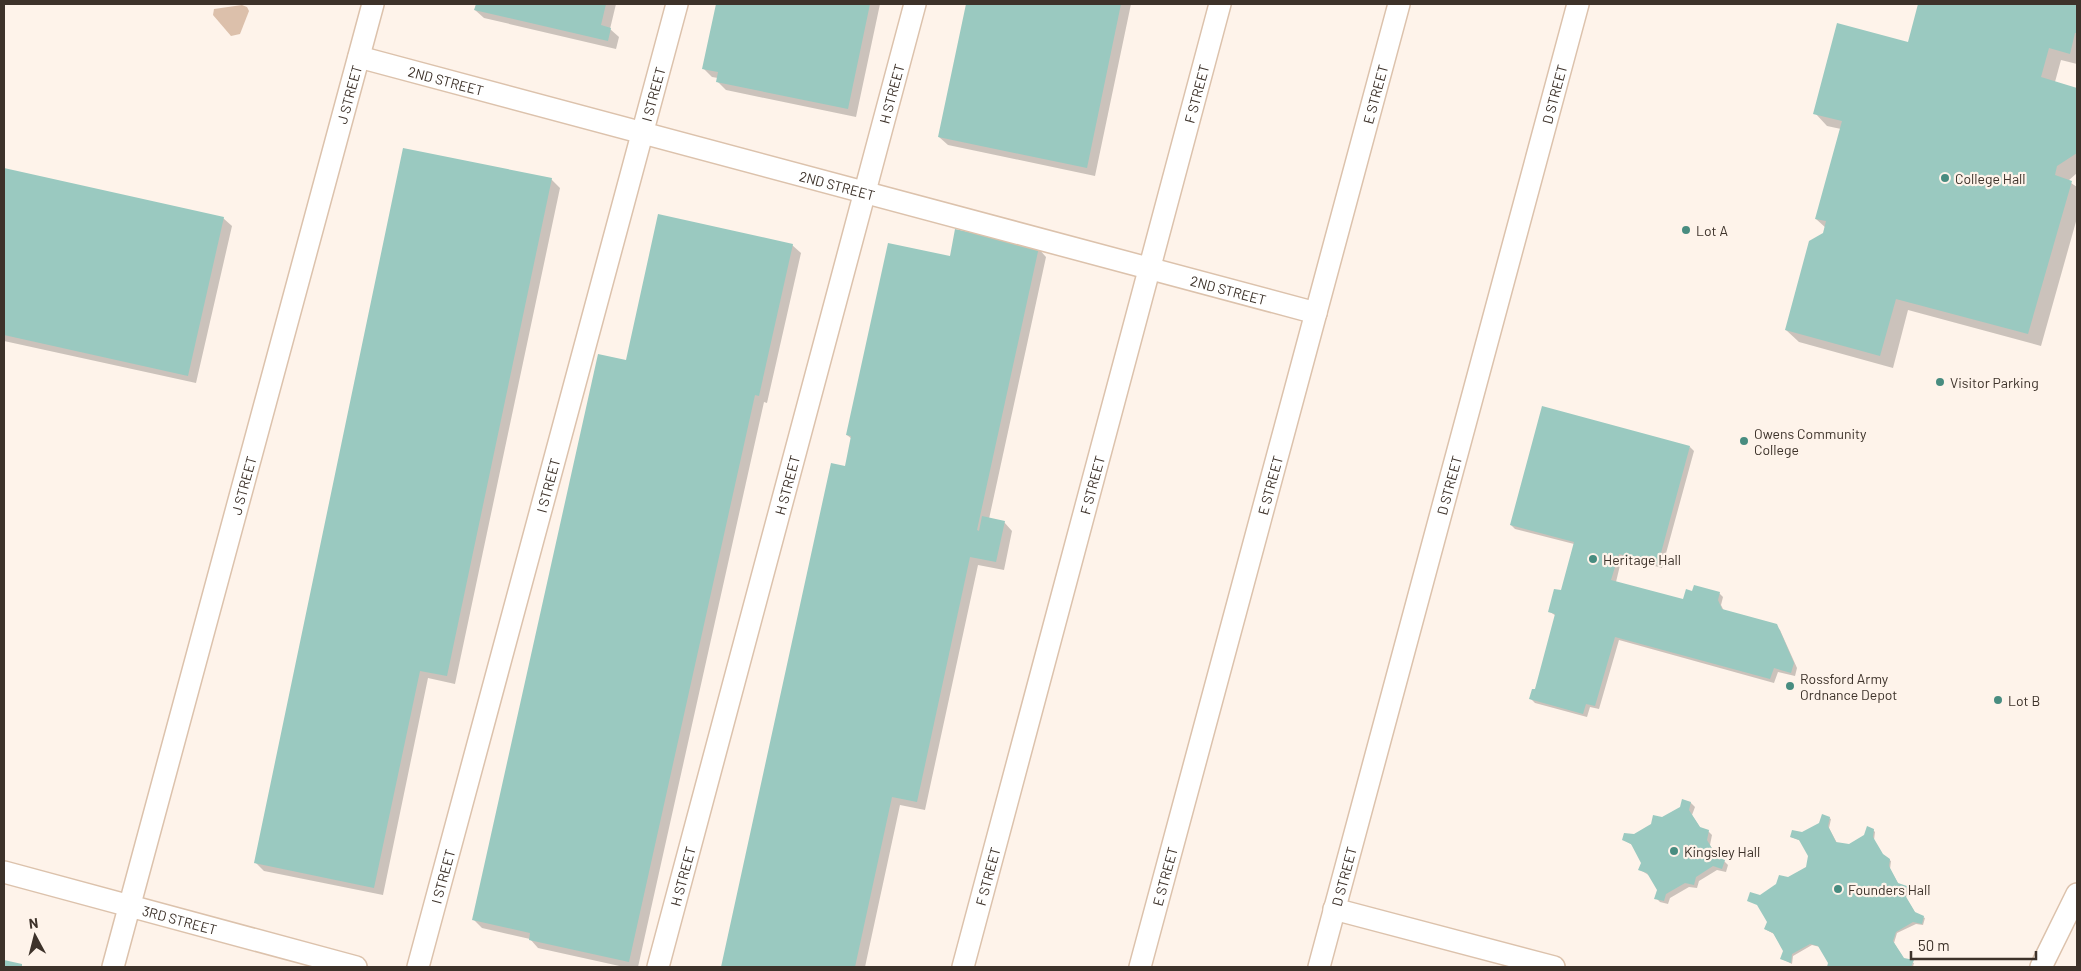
<svg xmlns="http://www.w3.org/2000/svg" width="2081" height="971" viewBox="0 0 2081 971" font-family="Barlow,sans-serif">
	<style>
		.green { fill: #dcc0ab }
		.shadow { fill: #0003 }
		.building { fill: #9ac9c0 }
		.lines { fill: none; stroke-linecap: round; stroke-linejoin: round }
		.minor-casing { stroke: #dcc2ac; stroke-width: 24 }
		.minor { stroke: #fff; stroke-width: 21 }
		.poi-dot { fill: #488c80; stroke: #fef3ea; stroke-width: 2 }
		.labels { text-anchor: middle; dominant-baseline: central; stroke-width: 4.5; stroke-linejoin: round; paint-order: stroke }
		.street-label { font-size: 14px; fill: #3d322a; stroke: #fef3ea }
		.poi-label { font-size: 14px; fill: #3d322a; stroke: #fef3ea; text-anchor: start }
	</style>
	<rect width="100%" height="100%" fill="#fef3ea"/>
	<path class="green" d="M242 5 247 7 249 11 240 34 231 36 213 15 214 9Z"/>
	<path class="shadow" d="M477 4H616L610 29 619 37 616 49 484 18 475 10Z
		M717 4H880L856 117 726 90 717 81 718 78 712 77 703 68Z
		M967 4H1131L1095 176 948 145 939 137Z
		M1920 4H2077V64L2061 60 2055 82 2077 89V173L2068 181 2077 187V218L2041 346 1908 310 1893 368 1799 342 1786 330 1824 234 1826 228 1816 219 1841 129 1827 126 1815 113 1909 44Z
		M4 169 223 218 232 226 196 383 4 341Z
		M551 179 560 188 455 684 428 678 383 895 264 871 255 862Z
		M792 245 801 253 767 403 764 402 638 967H624L538 948 530 939 482 928 474 920 627 361Z
		M1038 248 1046 257 989 519 1004 522 1012 531 1004 570 978 565 925 810 900 805 865 967H723L832 464 846 468 852 439 847 435 951 258Z
		M1690 447 1694 451 1662 568 1622 557 1616 582 1684 601 1693 592 1719 593 1723 597 1721 605 1724 611 1776 626 1780 630 1797 668 1795 676 1778 672 1774 683 1619 640 1599 709 1590 707 1587 717 1535 703 1531 699 1535 691 1556 616 1549 611 1562 592 1574 544 1515 529 1511 525Z
		M1683 800 1691 803 1695 807 1692 815 1701 829 1708 831 1712 835 1710 845 1718 859 1724 861 1728 865 1726 872 1717 870 1699 881 1697 888 1689 887 1670 898 1668 904 1660 902 1656 898 1658 890 1650 876 1639 869 1642 863 1634 846 1624 840 1634 836 1681 808Z
		M1829 818 1831 819 1829 828 1837 843 1849 845 1873 830 1875 832 1874 840 1883 856 1891 861 1890 869 1899 885 1908 889 1906 898 1916 914 1925 918 1923 925 1916 924 1897 933 1894 943 1904 959 1914 963 1913 967H1828L1830 963 1820 947 1812 945 1793 956 1792 964 1782 959 1784 951 1774 934 1765 929 1768 922 1760 897 1807 867 1809 856 1801 841 1791 837 1802 834Z"/>
	<path class="building" d="M476 4H606L601 25 611 28 608 41 474 10Z
		M716 4H870L848 109 716 82 718 72 702 69Z
		M966 4H1121L1087 168 938 137Z
		M1918 4H2077V33H2075L2070 54 2049 48 2041 77 2077 88V153L2057 166 2055 175 2072 181 2028 334 1896 299 1880 356 1785 330 1809 241 1823 233 1826 221 1815 219 1842 121 1813 114 1837 23 1908 42Z
		M403 148 552 178 447 676 420 671 374 888 254 863Z
		M4 168 224 217 188 376 4 335Z
		M658 214 793 244 759 396 755 395 629 962 529 940 530 933 472 920 598 354 626 360Z
		M955 229 1039 247 977 530 979 531 982 516 1005 521 996 562 970 557 917 802 892 797 855 967H721L831 463 845 466 851 436 846 435 888 243 950 256Z
		M1542 406 1690 446 1658 564 1619 554 1611 580 1683 599 1686 589 1692 591 1694 585 1720 592 1718 600 1722 609 1777 624 1794 663 1791 673 1774 668 1770 679 1615 637 1595 706 1586 704 1583 714 1529 699 1532 689H1535L1555 614 1548 612 1554 589 1561 590 1574 542 1510 525Z
		M1682 799 1691 802 1689 810 1700 827 1709 830 1707 840 1717 857 1725 860 1722 869 1713 866 1696 877 1694 885 1685 883 1666 894 1664 901 1654 899 1657 890 1647 873 1638 870 1641 863 1631 844 1622 840 1624 833 1634 834 1651 824 1653 815 1662 817 1680 807Z
		M1822 814 1830 817 1828 826 1836 842 1849 844 1864 835 1867 826 1874 829 1873 837 1883 854 1890 859 1889 866 1898 883 1907 886 1905 895 1915 912 1924 916 1922 924 1913 922 1896 932 1893 941 1904 958 1914 960 1911 967H1827L1828 963 1818 946 1810 944 1792 954 1791 963 1780 959 1783 951 1773 933 1764 929 1767 922 1757 905 1747 901 1750 892 1760 895 1776 884 1779 875 1788 877 1806 867 1808 856 1799 840 1790 837 1792 830 1802 832 1819 823Z
		M4 960 22 964V967H4Z"/>
	<g class="lines">
		<defs>
			<g id="minor">
				<path id="s1" d="M359 57 1316 313"/>
				<path id="s2" d="M4 872 356 967"/>
				<path d="M1334 909 1554 967"/>
				<path id="s3" d="M113 967 373 4"/>
				<path id="s4" d="M418 967 677 4"/>
				<path id="s5" d="M658 967 915 4"/>
				<path id="s6" d="M963 967 1220 4"/>
				<path id="s7" d="M1140 967 1399 4"/>
				<path id="s8" d="M1319 967 1578 4"/>
				<path d="M2041 967 2077 894"/>
			</g>
		</defs>
		<use href="#minor" class="minor-casing"/>
		<use href="#minor" class="minor"/>
	</g>
	<g class="poi-dot">
		<circle cx="1945" cy="178" r="5"/>
		<circle cx="1686" cy="230" r="5"/>
		<circle cx="1940" cy="382" r="5"/>
		<circle cx="1744" cy="441" r="5"/>
		<circle cx="1593" cy="559" r="5"/>
		<circle cx="1790" cy="686" r="5"/>
		<circle cx="1998" cy="700" r="5"/>
		<circle cx="1674" cy="851" r="5"/>
		<circle cx="1838" cy="889" r="5"/>
	</g>
	<g class="labels">
		<g class="street-label">
			<text stroke="none"><textPath href="#s1" startOffset="90">2ND STREET</textPath></text>
			<text stroke="none"><textPath href="#s4" startOffset="904">I STREET</textPath></text>
			<text stroke="none"><textPath href="#s5" startOffset="904">H STREET</textPath></text>
			<text stroke="none"><textPath href="#s6" startOffset="904">F STREET</textPath></text>
			<text stroke="none"><textPath href="#s7" startOffset="904">E STREET</textPath></text>
			<text stroke="none"><textPath href="#s8" startOffset="904">D STREET</textPath></text>
			<text stroke="none"><textPath href="#s3" startOffset="904">J STREET</textPath></text>
			<text stroke="none"><textPath href="#s1" startOffset="495">2ND STREET</textPath></text>
			<text stroke="none"><textPath href="#s1" startOffset="900">2ND STREET</textPath></text>
			<text stroke="none"><textPath href="#s4" startOffset="499">I STREET</textPath></text>
			<text stroke="none"><textPath href="#s5" startOffset="499">H STREET</textPath></text>
			<text stroke="none"><textPath href="#s3" startOffset="499">J STREET</textPath></text>
			<text stroke="none"><textPath href="#s6" startOffset="499">F STREET</textPath></text>
			<text stroke="none"><textPath href="#s7" startOffset="499">E STREET</textPath></text>
			<text stroke="none"><textPath href="#s8" startOffset="499">D STREET</textPath></text>
			<text stroke="none"><textPath href="#s4" startOffset="94">I STREET</textPath></text>
			<text stroke="none"><textPath href="#s5" startOffset="94">H STREET</textPath></text>
			<text stroke="none"><textPath href="#s6" startOffset="94">F STREET</textPath></text>
			<text stroke="none"><textPath href="#s7" startOffset="94">E STREET</textPath></text>
			<text stroke="none"><textPath href="#s8" startOffset="94">D STREET</textPath></text>
			<text stroke="none"><textPath href="#s2" startOffset="182">3RD STREET</textPath></text>
		</g>
		<g class="poi-label">
			<text x="1955" y="178">College Hall</text>
			<text x="1696" y="230">Lot A</text>
			<text x="1950" y="382">Visitor Parking</text>
			<text x="1754" y="433">Owens Community<tspan x="1754" dy="16">College</tspan></text>
			<text x="1603" y="559">Heritage Hall</text>
			<text x="1800" y="678">Rossford Army<tspan x="1800" dy="16">Ordnance Depot</tspan></text>
			<text x="2008" y="700">Lot B</text>
			<text x="1684" y="851">Kingsley Hall</text>
			<text x="1848" y="889">Founders Hall</text>
		</g>
	</g>
	<rect width="2081" height="971" fill="none" stroke="#3d322a" stroke-width="10"/>
	<g transform="translate(35 936) rotate(353)" stroke="#fef3ea" stroke-width="4" paint-order="stroke">
	<path d="M0-4L9 19L0 12L-9 19Z" fill="#3d322a"/>
	<text y="-8" font-size="14" font-weight="bold" text-anchor="middle" fill="#3d322a">N</text>
	</g>
	<path d="M1911 951v8h125v-8" fill="none" stroke="#3d322a" stroke-width="2.5"/>
	<text x="1918" y="951" font-size="15" fill="#3d322a" stroke="#fef3ea" stroke-width="4" paint-order="stroke">50 m</text>
</svg>
